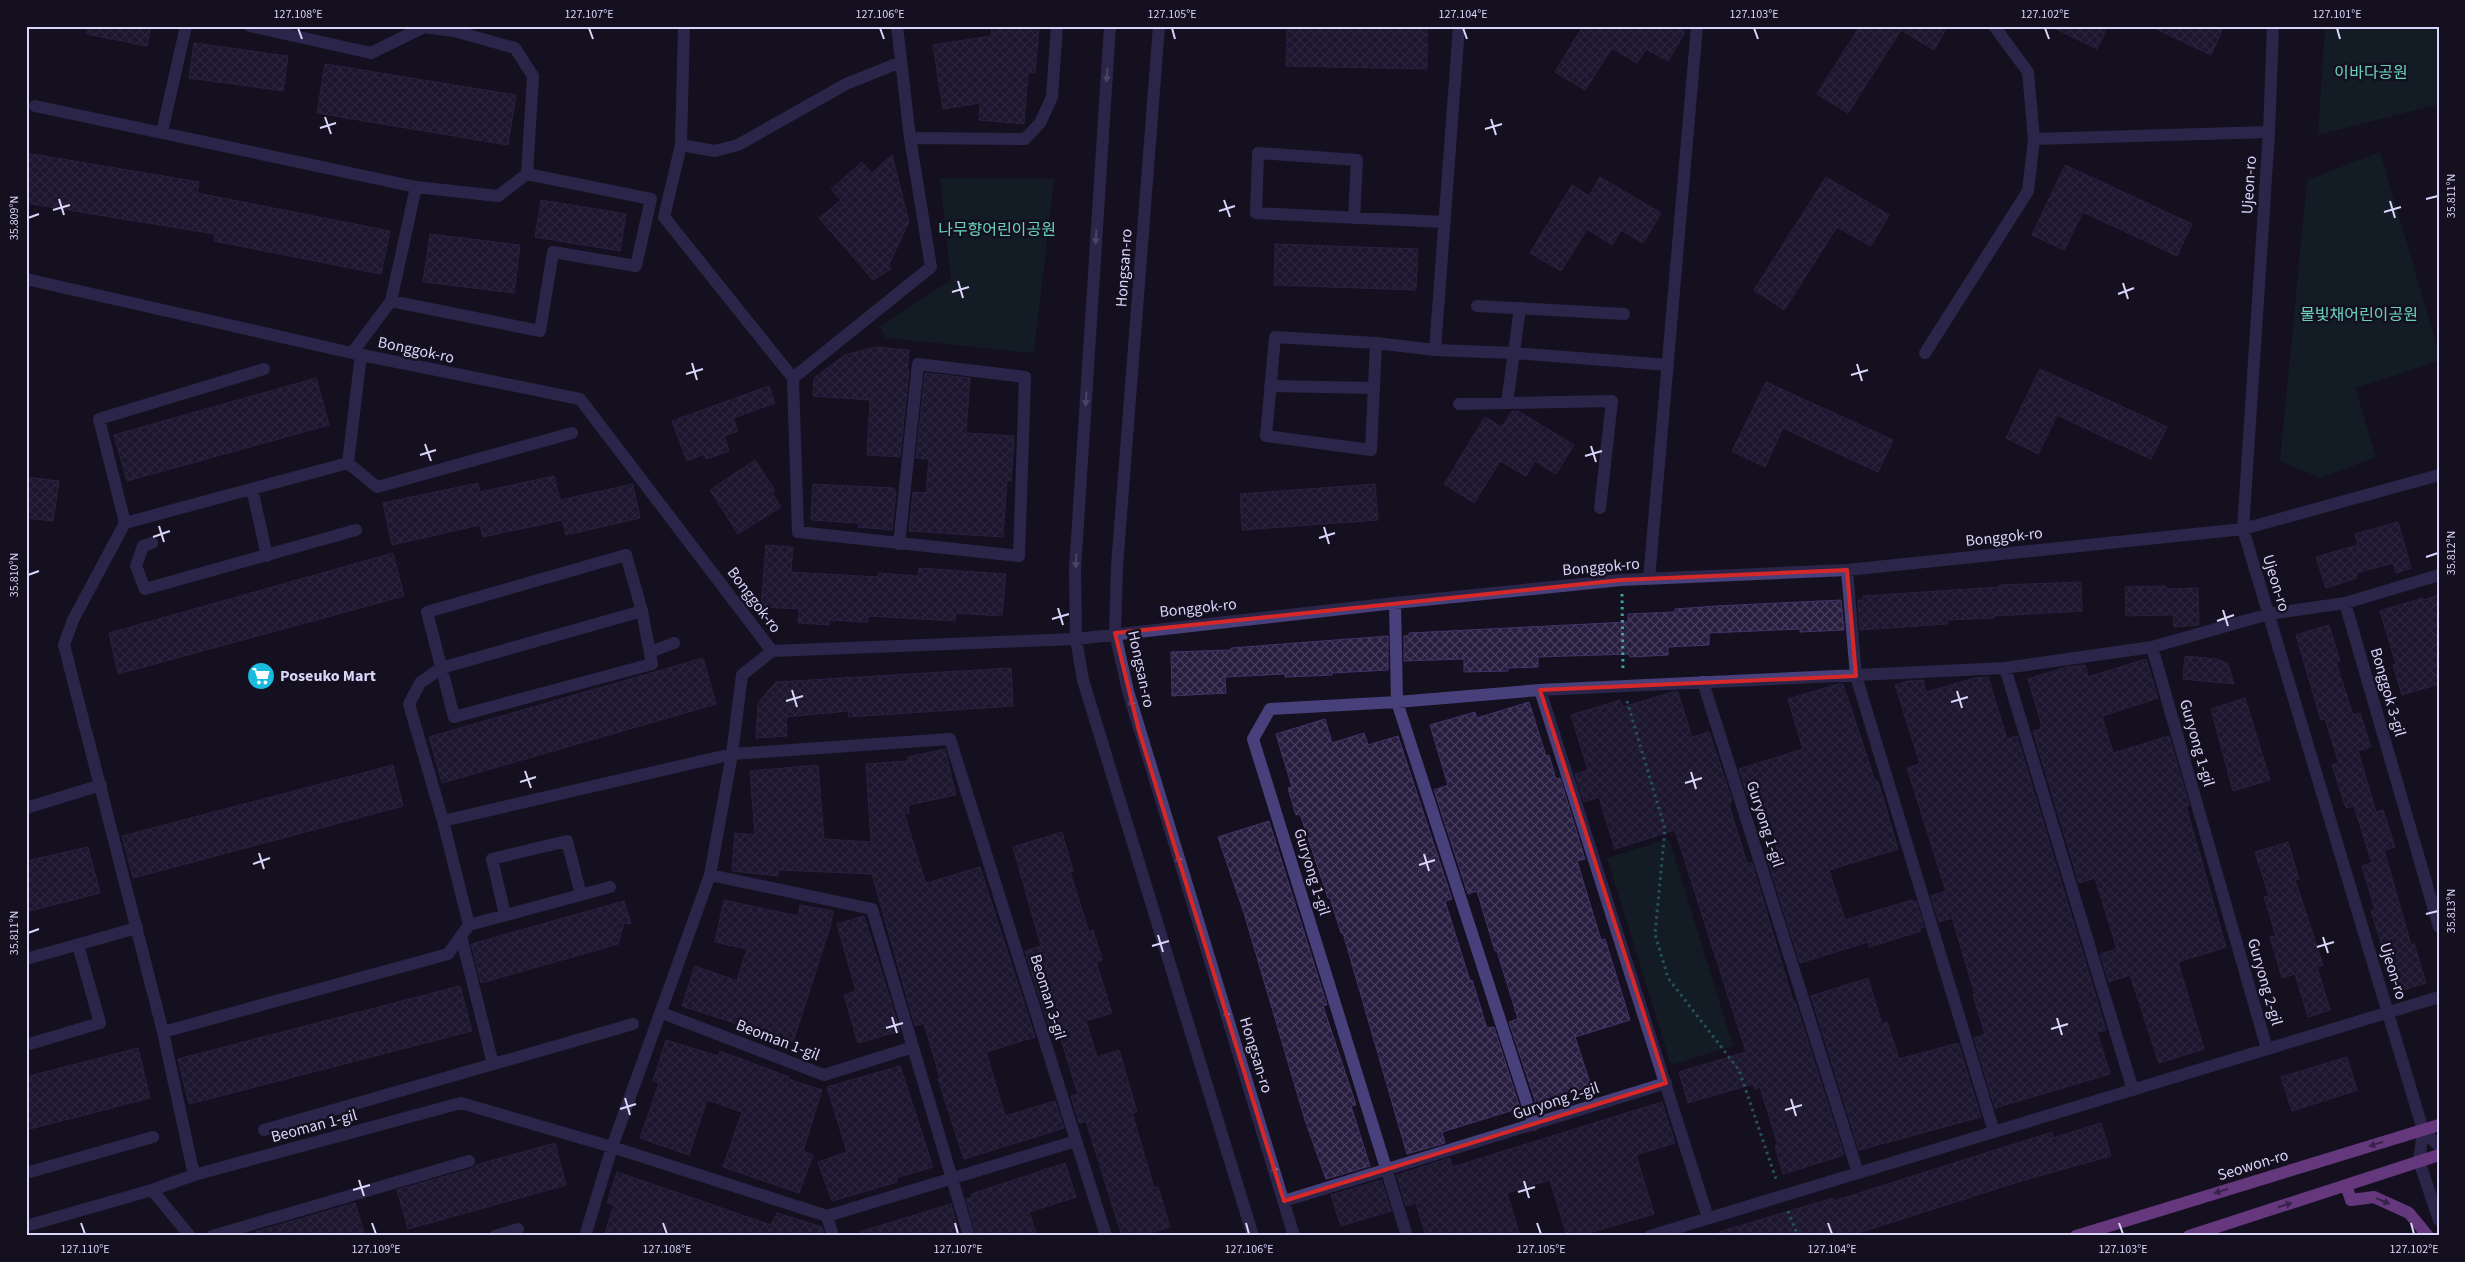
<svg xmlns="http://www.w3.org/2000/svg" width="2465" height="1262" font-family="'Source Sans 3','Noto Sans KR',sans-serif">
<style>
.park{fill:#132829}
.building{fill:url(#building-cross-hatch);stroke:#423368}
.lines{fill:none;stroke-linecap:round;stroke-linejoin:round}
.path{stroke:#3ca3a6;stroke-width:3;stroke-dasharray:2.5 4;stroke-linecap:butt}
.minor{stroke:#47407a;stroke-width:12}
.major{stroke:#c768ed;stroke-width:12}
.oneway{fill:#8a83b4}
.oneway2{fill:#65387c}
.marked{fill:none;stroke:#d62828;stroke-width:4;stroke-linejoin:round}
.ticks{fill:none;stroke:#dbd4fa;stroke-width:2}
.labels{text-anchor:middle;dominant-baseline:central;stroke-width:5;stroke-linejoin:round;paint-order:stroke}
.park-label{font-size:16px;fill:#69d1c0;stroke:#141020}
.street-label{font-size:16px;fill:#dbd4fa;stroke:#141020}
.poi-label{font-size:16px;font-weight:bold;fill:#dbd4fa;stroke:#141020;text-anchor:start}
.neatline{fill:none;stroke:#dbd4fa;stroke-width:2}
.ticks-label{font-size:12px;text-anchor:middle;fill:#dbd4fa}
</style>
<defs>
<pattern id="building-cross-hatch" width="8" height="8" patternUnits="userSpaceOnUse" patternTransform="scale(1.25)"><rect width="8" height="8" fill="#271e3f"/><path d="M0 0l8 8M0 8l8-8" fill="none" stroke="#463e5c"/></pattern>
</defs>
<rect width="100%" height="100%" fill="#141020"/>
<path class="park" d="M2325,26H2439V104L2318,135Z
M2380,152L2439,353V361L2355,388L2376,457L2321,478L2280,461L2307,180Z
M940,178L1054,179L1034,353L886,338L880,326L951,280Z
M1669,839L1733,1046L1671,1065L1607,858Z"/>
<path class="building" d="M87,26H151L147,46L87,34Z
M992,26L1039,28L1035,73L1028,72L1024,124L979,120L980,103L943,109L933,45L991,36Z
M1287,26L1427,28V69L1286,66Z
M1583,26H1676L1685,32L1668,61L1646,49L1637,63L1612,48L1585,90L1555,72Z
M1860,26H1948L1934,50L1901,30L1848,113L1817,94Z
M2050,26H2108L2097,49Z
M2150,26H2224L2211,55Z
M194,43L288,56L283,91L189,78Z
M325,64L516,95L508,145L317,113Z
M26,153L199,182L197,193L390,231L381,274L214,241L215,234L26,203Z
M892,155L909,222L889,264L891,269L873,280L819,218L841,200L831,189L862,162L872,173Z
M2065,165L2192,224L2177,256L2083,212L2064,250L2032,235Z
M1600,177L1661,213L1643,243L1621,230L1612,245L1587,229L1561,271L1530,253L1572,185L1589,196Z
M1826,177L1889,215L1871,246L1837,227L1784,310L1754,290Z
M541,200L626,214L620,251L535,237Z
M430,234L520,245L514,293L423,282Z
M1275,244L1418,249L1416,290L1274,285Z
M876,347L909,350L907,370H909L900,457L867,455L870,400L813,396L814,378L845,355Z
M2040,369L2167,427L2151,459L2057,415L2038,454L2006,438Z
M925,373L970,378L966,433L1014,436L1011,481L1007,480L1003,537L909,531L913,492L926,493L929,459L916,458Z
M316,378L329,425L127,481L114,435Z
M1766,382L1893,440L1878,472L1783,428L1765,467L1732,451Z
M769,386L775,403L733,418L738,431L724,436L729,451L706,459L704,454L687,461L672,421Z
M1512,411H1518L1574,445L1556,474L1535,461L1526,476L1500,461L1474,503L1444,484L1485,417L1502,427Z
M755,460L775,491L772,493L781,507L738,534L710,490Z
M554,476L560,500L633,484L640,518L566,535L562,520L483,537L480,525L392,545L383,503L478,483L480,492Z
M26,477L59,481L53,521L26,518Z
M813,484L894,488V491H896L892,530L858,527L859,523L811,520Z
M1375,484L1378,520L1242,530L1240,494Z
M2398,522L2411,568L2396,573L2393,563L2356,573L2357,578L2326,588L2316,557L2358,545L2355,534Z
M766,545L793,547L791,572L878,577V573L918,576L919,568L1006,574L1002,616L956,613L955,621L868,616V622L829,620V625L798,623L799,609L761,607Z
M393,553L404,596L118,674L109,633Z
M2081,582L2082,611L1994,616V618L1947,620V624L1860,630L1858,600H1863V596L1999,587V585Z
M2166,586V589L2198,588L2199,625L2174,627L2173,615L2126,616L2125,587Z
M2439,595V684L2402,695L2393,665L2396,664L2380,611L2423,598L2424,600Z
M1841,600L1844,630L1800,632V629L1709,633V645L1668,647V655L1630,657L1629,654L1538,657V667L1508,668V671L1464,672V659L1404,661V636H1409V633L1628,622V614L1675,612V609L1716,606Z
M2329,625L2340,661L2336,662L2353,715L2360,713L2371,747L2358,751L2376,812L2383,810L2395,847L2384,850L2411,945L2414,944L2426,983L2399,991L2385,944L2382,945L2371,911L2375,910L2362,866L2372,863L2354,806L2346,808L2332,765L2339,763L2325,719L2321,720L2296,635Z
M1388,636V670L1332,673V675L1285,677V674L1225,677L1226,693L1172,696L1171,652L1231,650V648Z
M2185,656L2217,659L2228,664L2234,684L2183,679Z
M703,658L716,704L442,783L429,737Z
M2146,659L2158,698L2102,716L2113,753L2169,736L2189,805L2186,806L2226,947L2178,962L2204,1049L2159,1063L2130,975L2109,982L2100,954L2117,949L2095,878L2079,883L2033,731L2041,729L2040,726H2042L2028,679L2066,667L2085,665L2088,677Z
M1011,668L1013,706L849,717L848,711L786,717L787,736L756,738L758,703L776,682Z
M1988,677L2007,739L2017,736L2106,1030L2097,1032L2110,1074L1995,1108L1974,1038L1985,1034L1973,995L1975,994L1952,918L1939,922L1931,896L1946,891L1907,768L1920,764L1895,685L1908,681L1923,680L1926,692L1975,678Z
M1838,684H1843L1875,781H1878L1898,849L1829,870L1845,920L1912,900V902L1916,901L1924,927L1920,928L1921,931L1869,947L1868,942L1800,963L1767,858L1779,855L1759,791L1747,795L1739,769L1803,749L1788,699Z
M1673,692H1678L1692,737L1709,732L1732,800L1729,805L1747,863H1752L1793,1001H1795L1844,1155L1783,1174L1775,1146L1778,1145L1760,1087L1755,1089L1753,1084L1688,1103L1679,1072L1746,1052L1675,830L1615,849L1599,797L1584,802L1575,774L1588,770L1571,715L1620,700L1623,707Z
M2245,698L2270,780L2233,791L2211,709Z
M1529,702L1546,756L1549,755L1556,779L1560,778L1585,859L1577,861L1601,940L1605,939L1630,1020L1575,1037L1591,1086L1536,1103L1509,1022L1518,1019L1497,951H1495L1477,891L1468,894L1434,790L1448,785L1430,725L1475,712L1477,718Z
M1325,719L1332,743L1364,733L1368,745L1398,736L1452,899L1445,901L1470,981L1472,980L1487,1028L1494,1027L1520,1108L1442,1132L1445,1143L1407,1154L1343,933H1341L1330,898H1328L1300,814L1296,815L1288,788L1292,787L1276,734Z
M945,749L956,795L908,805L909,813H904L925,881L927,883L980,867L1035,1037L986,1052L1005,1116L1055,1101L1064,1128L964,1159L938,1079L940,1078L924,1023L915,1026L872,874L779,870L778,876L732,871L735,833L755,835L750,771L818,765L824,839L871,842L866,764L908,761V757Z
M393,765L403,806L133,878L122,836Z
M1269,821L1327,1005L1323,1006L1356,1105L1351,1106L1370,1166L1326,1179L1305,1120L1244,913L1218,837Z
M1062,832L1073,871L1070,872L1089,932L1093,930L1102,960L1096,962L1112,1013L1086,1021L1097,1057L1119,1050L1137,1112L1132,1113L1154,1188L1158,1187L1170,1227L1140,1236H1122L1086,1121L1079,1123L1071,1096L1078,1094L1058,1030L1051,1033L1025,951L1041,946L1013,847Z
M2288,842L2299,879L2295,880L2323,965L2317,967L2330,1010L2308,1017L2295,974L2282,978L2270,937L2276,936L2264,897L2269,896L2255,852Z
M88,847L100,893L26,912V861Z
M724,900L798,916L800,905L833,911L830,927L793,1042L682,1006L695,966L737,981L747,949L715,942Z
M624,901L631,924L624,923L618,944L481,983L471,944Z
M864,916L900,1031L858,1043L844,995L856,991L837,924Z
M1868,978L1882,1024L1887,1022L1899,1059L1958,1043L1981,1117L1859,1150L1811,996Z
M460,986L472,1031L189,1104L178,1059Z
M666,1040L718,1056L720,1051L789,1077L788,1079L822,1090L803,1151L813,1155L799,1193L723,1167L742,1112L707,1100L689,1155L640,1138L659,1083L653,1081Z
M138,1048L150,1098L26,1130V1077Z
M2347,1057L2357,1090L2292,1111L2281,1077Z
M900,1066L933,1167L896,1178L897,1182L832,1201L818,1162L847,1152L827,1087Z
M1662,1102L1675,1143L1636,1155L1654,1214L1578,1236H1567L1550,1180L1507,1193L1520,1236H1426L1416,1203L1406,1206L1397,1175L1450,1158L1452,1167Z
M2101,1123L2111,1156L2021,1181L1849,1236H1719V1232L1833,1198L1834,1201L2052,1132L2053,1138Z
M555,1143L566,1185L408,1229L397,1190L471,1169L476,1165Z
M1065,1163L1076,1197L1029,1212L1037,1236H977L966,1199L972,1197L971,1194Z
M617,1172L771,1225L777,1213L822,1227L824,1236H604L614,1205L607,1203Z
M1381,1180L1391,1211L1341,1226L1331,1195Z
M355,1203L365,1236H255V1232Z
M951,1204L960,1236H860L859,1232Z"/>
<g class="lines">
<path class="path" d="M1622,594L1623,671
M1627,701L1665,829L1655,934L1668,978L1739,1070L1777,1182
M1788,1211L1798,1236"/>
<path class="minor" d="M250,26L371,53L424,27L454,31L515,48L533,76L527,174
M684,26L681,145L664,217L793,378L798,532L1019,556L1025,377L918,364L899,544
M1110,26L1075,569L1076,639L1083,680L1253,1236
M1159,26L1117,566L1115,633L1128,691L1294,1236
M1459,26L1435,350L1514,353L1668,365
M1994,26L2028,72L2034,139L2269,132
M2273,26L2269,132L2243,529L2423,1130L2419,1161L2439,1220
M35,106L416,187
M162,132L186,26
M910,138L1025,139L1040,123L1052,97L1057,26
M681,145L715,151L738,145L846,84L901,62
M1354,218L1357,160L1258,153L1256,213L1445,222
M26,279L352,353L580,399L772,651L1076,639L1395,603L1621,580L1847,570L2243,529L2439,475
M1477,306L1624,314
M1376,343L1371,450L1266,436L1275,337L1376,343L1435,350
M352,353L391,301L416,187L498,196L527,174L651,199L636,266L553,252L540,331L391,301
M1925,353L2028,191L2034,139
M793,378L931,267L910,138L897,26
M1270,386L1374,388
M1507,403L1520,308
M1459,404L1612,401L1600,508
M348,463L377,487L572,433
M252,489L267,556
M125,523L99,419L264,369
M152,543L143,546L136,566L145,589L356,530
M626,555L642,611L652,664L454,717L427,612Z
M1847,570L1856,676L1994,1132
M1649,579L1697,26
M1395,603L1397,702L1534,1125
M2345,603L2439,927
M2152,647L2267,1049
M650,652L674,643
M2005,668L2133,1090
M1703,682L1858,1173
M1540,690L1708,1218
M26,808L101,785
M443,821L409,704L420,683L441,668L642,611
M710,875L872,909L969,1236
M505,915L492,859L567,841L581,895
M469,925L610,887
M461,936L493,1064
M26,959L137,928
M662,1013L824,1075L913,1047
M163,1032L448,954L469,925L443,821L732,754L950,739L1106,1236
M26,1045L100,1023L78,945
M264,1130L633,1024
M2423,1130L2439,1146
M26,1173L153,1137
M194,1175L163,1032L64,645L73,620L125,523L348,463L361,355
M152,1190L190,1236
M1284,1201L1666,1083
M827,1216L833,1236
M26,1226L152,1190L194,1175L461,1103L612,1147L827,1216L1076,1141
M212,1236L469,1161
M495,1236L518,1229
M585,1236L612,1147L710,875L732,754L742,675L772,651
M1407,1236L1253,739L1270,709L1397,702L1540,690L2005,668L2152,647L2269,614L2345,603L2439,575
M1650,1236L2439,997"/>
<path class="major" d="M2346,1185L2351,1200L2374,1197L2409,1213L2428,1236
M2076,1236L2439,1125
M2189,1236L2439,1155"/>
</g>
<defs><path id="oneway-solid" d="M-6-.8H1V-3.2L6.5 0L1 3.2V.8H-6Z" transform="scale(1.25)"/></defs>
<g class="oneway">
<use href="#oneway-solid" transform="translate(1107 75) rotate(94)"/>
<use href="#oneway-solid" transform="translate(1096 237) rotate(94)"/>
<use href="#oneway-solid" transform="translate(1086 399) rotate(94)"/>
<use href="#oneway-solid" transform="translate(1076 561) rotate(93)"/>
<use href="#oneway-solid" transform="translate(1132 706) rotate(-105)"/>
<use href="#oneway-solid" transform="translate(1179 862) rotate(-107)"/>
<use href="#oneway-solid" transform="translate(1227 1017) rotate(-107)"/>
<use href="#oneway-solid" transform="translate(1275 1172) rotate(-107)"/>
</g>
<g class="oneway2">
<use href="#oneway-solid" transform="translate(2376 1144) rotate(163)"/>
<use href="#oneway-solid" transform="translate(2221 1191) rotate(163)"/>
<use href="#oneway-solid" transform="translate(2383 1201) rotate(23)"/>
<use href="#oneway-solid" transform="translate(2285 1205) rotate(-18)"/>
</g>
<path d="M0 0H2465V1262H0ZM1847,570L1856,676L1540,690L1666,1083L1284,1201L1139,731L1115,633L1621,580Z" fill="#141020" fill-opacity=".55" fill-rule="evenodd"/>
<path class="marked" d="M1847,570L1856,676L1540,690L1666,1083L1284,1201L1139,731L1115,633L1621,580Z"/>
<path class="ticks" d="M298,28L302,39M589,28L593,39M880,28L884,39M1172,28L1175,39M1463,28L1467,39M1754,28L1758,39M2045,28L2049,39M2337,28L2340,39M325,117L331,134M1491,119L1496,135M320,128L336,123M1485,129L1502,124M59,199L64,215M2426,199L2438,196M1224,200L1230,217M2390,201L2395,218M53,210L70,205M1219,211L1235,206M2384,212L2401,207M28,218L39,214M958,281L963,298M2123,283L2128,299M952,292L969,287M2118,294L2134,288M692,363L697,380M1857,364L1862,381M686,374L703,369M1851,375L1868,370M425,444L431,461M1591,446L1596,462M420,455L436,450M1585,456L1602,451M159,526L164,542M1324,527L1329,544M153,537L170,531M1319,538L1335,533M2426,557L2438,553M28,575L39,571M1058,608L1063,625M2223,610L2228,626M1052,619L1069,614M2217,621L2234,615M792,690L797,707M1957,691L1962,708M786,701L803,696M1951,702L1968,697M525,771L531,788M1691,772L1696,789M520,782L536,777M1685,783L1702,778M259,853L264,869M1424,854L1429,871M253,864L270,858M1419,865L1435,860M2426,914L2438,911M28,933L39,929M1158,935L1163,952M2323,937L2328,953M1152,946L1169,941M2317,947L2334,942M892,1017L897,1033M2057,1018L2062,1035M886,1028L903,1023M2051,1029L2068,1024M625,1098L630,1115M1791,1099L1796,1116M620,1109L636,1104M1785,1110L1802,1105M359,1180L364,1196M1524,1181L1529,1198M353,1190L370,1185M1518,1192L1535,1187M81,1223L85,1234M372,1223L376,1234M663,1223L667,1234M955,1223L958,1234M1246,1223L1249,1234M1537,1223L1541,1234M1828,1223L1832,1234M2119,1223L2123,1234M2411,1223L2414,1234"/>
<defs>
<g id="supermarket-disc" transform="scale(1.4375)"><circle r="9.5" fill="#1abbdf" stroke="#141020"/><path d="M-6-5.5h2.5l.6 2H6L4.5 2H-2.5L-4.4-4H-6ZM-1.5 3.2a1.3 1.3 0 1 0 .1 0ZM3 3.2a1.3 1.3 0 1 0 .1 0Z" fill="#fff"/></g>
</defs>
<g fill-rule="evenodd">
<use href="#supermarket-disc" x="261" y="676"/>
</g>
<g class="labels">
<g class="park-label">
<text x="2371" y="73">이바다공원</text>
<text x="997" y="230">나무향어린이공원</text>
<text x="2359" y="315">물빛채어린이공원</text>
</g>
<g class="street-label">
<text transform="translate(2249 185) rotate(-86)">Ujeon-ro</text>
<text transform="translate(1124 268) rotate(-86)">Hongsan-ro</text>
<text transform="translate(416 350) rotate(12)">Bonggok-ro</text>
<text transform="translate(2004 537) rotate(-6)">Bonggok-ro</text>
<text transform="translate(1601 567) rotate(-5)">Bonggok-ro</text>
<text transform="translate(2276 583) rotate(73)">Ujeon-ro</text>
<text transform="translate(754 600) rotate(53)">Bonggok-ro</text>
<text transform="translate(1198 608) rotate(-6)">Bonggok-ro</text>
<text transform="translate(1141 669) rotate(78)">Hongsan-ro</text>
<text transform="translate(2388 692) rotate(74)">Bonggok 3-gil</text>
<text transform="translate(2197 743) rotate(74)">Guryong 1-gil</text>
<text transform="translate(1765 824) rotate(72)">Guryong 1-gil</text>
<text transform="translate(1312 872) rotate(73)">Guryong 1-gil</text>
<text transform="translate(2393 971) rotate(73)">Ujeon-ro</text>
<text transform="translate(2265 982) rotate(74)">Guryong 2-gil</text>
<text transform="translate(1048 997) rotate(73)">Beoman 3-gil</text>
<text transform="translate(778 1040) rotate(21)">Beoman 1-gil</text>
<text transform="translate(1256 1055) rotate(73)">Hongsan-ro</text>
<text transform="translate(1556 1101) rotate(-18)">Guryong 2-gil</text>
<text transform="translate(314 1126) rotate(-15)">Beoman 1-gil</text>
<text transform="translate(2253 1165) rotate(-17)">Seowon-ro</text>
</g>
<g class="poi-label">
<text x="280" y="676">Poseuko Mart</text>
</g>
</g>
<rect width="2465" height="1262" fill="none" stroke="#141020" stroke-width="55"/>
<rect x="28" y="28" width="2410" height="1206" class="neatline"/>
<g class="ticks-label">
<text x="298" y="18">127.108°E</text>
<text x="589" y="18">127.107°E</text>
<text x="880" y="18">127.106°E</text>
<text x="1172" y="18">127.105°E</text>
<text x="1463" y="18">127.104°E</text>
<text x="1754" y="18">127.103°E</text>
<text x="2045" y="18">127.102°E</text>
<text x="2337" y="18">127.101°E</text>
<text transform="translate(2451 196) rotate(-90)" y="4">35.811°N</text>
<text transform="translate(14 218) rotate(-90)" y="4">35.809°N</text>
<text transform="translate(2451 553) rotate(-90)" y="4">35.812°N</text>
<text transform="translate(14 575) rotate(-90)" y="4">35.810°N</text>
<text transform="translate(2451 911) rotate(-90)" y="4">35.813°N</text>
<text transform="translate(14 933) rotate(-90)" y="4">35.811°N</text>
<text x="85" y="1253">127.110°E</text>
<text x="376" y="1253">127.109°E</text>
<text x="667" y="1253">127.108°E</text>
<text x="958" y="1253">127.107°E</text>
<text x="1249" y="1253">127.106°E</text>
<text x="1541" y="1253">127.105°E</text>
<text x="1832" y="1253">127.104°E</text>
<text x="2123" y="1253">127.103°E</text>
<text x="2414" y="1253">127.102°E</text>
</g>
</svg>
